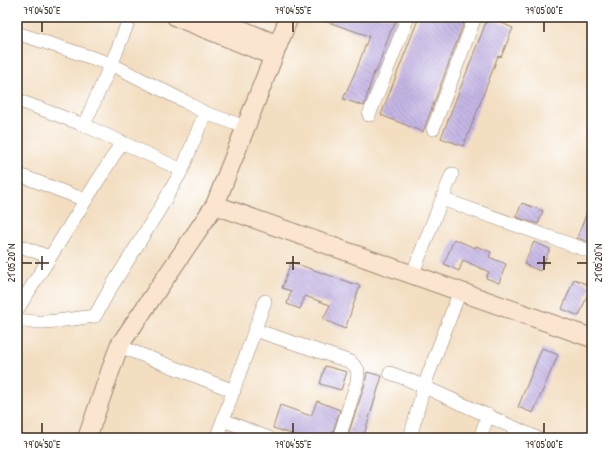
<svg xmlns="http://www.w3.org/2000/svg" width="609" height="455" font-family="'Patrick Hand',sans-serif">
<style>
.building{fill:url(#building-back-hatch)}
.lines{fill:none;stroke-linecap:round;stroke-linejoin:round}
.street-casing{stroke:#978470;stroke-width:14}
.secondary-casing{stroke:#978470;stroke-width:20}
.street{stroke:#fff;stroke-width:13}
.secondary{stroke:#fce5d0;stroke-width:18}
.ticks{fill:none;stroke:#3b2a1e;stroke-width:1.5}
.neatline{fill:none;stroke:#3b2a1e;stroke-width:1.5}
.ticks-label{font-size:10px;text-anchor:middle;fill:#3b2a1e}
</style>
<defs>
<pattern id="building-back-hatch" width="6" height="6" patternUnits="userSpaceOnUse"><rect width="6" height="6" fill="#c5b6e5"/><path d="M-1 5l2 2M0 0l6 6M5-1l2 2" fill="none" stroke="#a194b9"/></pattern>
</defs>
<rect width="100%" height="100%" fill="#fff"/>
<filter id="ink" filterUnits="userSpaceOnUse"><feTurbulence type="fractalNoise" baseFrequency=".025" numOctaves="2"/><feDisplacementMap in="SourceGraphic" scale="8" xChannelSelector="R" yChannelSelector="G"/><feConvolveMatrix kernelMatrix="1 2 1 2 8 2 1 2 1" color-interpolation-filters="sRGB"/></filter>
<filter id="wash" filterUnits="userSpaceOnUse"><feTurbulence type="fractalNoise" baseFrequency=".012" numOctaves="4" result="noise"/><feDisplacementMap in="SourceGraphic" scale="16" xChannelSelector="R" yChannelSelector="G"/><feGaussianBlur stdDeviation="0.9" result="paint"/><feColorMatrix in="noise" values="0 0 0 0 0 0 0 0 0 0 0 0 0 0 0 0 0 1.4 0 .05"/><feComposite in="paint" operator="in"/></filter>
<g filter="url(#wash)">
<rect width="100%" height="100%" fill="#f3dec1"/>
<g id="blocks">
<path class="building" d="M319,17H398L392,30H391L376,72H374L364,106L343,99L357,68L369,36L319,19Z
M419,17H466L423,132L381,115Z
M488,17L513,28L501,57L498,56L468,135L463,146L441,138Z
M591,202L592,235L589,242L577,238Z
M522,203L543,211L538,224L516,217Z
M454,239L475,248L476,246L491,252L489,257L506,264L499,283L486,278L489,272L463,260L459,271L444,264Z
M534,242L550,249L540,271L524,264Z
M291,262L360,286L345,329L323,319L330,305L305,296L300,309L287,304L291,291L282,288Z
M574,279L591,286L579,316L562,309Z
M542,348L558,355L533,413L518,407Z
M325,366L347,372L341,390L320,384Z
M367,372L382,376L363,438H347L365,384Z
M317,401L340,410L331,438H304L273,428L280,405L311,416Z"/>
</g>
</g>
<g filter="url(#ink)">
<use href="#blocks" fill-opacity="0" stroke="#978470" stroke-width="1"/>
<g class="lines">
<g class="street-casing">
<path id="street" d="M130,17L116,53L84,125L182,170
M17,33L111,64L184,101L205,113L246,127
M17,100L84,125
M369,115L408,17
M433,129L475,17
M17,174L85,200
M442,199L592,252
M17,245L50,257
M412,275L452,174
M265,301L223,420L269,438
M17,310L122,142
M17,320C43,325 69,319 95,316L110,289L159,210L182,170L205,113
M255,330L351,362L358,370L357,382L339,438
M119,346L234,391
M390,373L409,380L537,438
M216,438L223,420
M410,438L424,386L460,291
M480,438L488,415"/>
</g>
<g class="secondary-casing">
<path id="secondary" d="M176,17L273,56
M212,17L278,45
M215,205L592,338
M87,438L119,346L215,205L289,17"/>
</g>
<use href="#street" class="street"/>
<use href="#secondary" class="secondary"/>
</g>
</g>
<path class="ticks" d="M42,22V32M293,22V32M544,22V32M42,256V270M293,256V270M544,256V270M22,263H32M35,263H49M286,263H300M537,263H551M577,263H587M42,423V433M293,423V433M544,423V433"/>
<rect width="609" height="455" fill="none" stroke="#fff" stroke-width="44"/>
<rect x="22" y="22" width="565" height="411" class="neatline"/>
<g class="ticks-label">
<text x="42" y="14">79°04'50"E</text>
<text x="293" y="14">79°04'55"E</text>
<text x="544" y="14">79°05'00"E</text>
<text transform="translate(11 263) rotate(-90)" y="4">21°05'20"N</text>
<text transform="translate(598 263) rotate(-90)" y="4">21°05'20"N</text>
<text x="42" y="448">79°04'50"E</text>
<text x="293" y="448">79°04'55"E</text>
<text x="544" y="448">79°05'00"E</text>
</g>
</svg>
